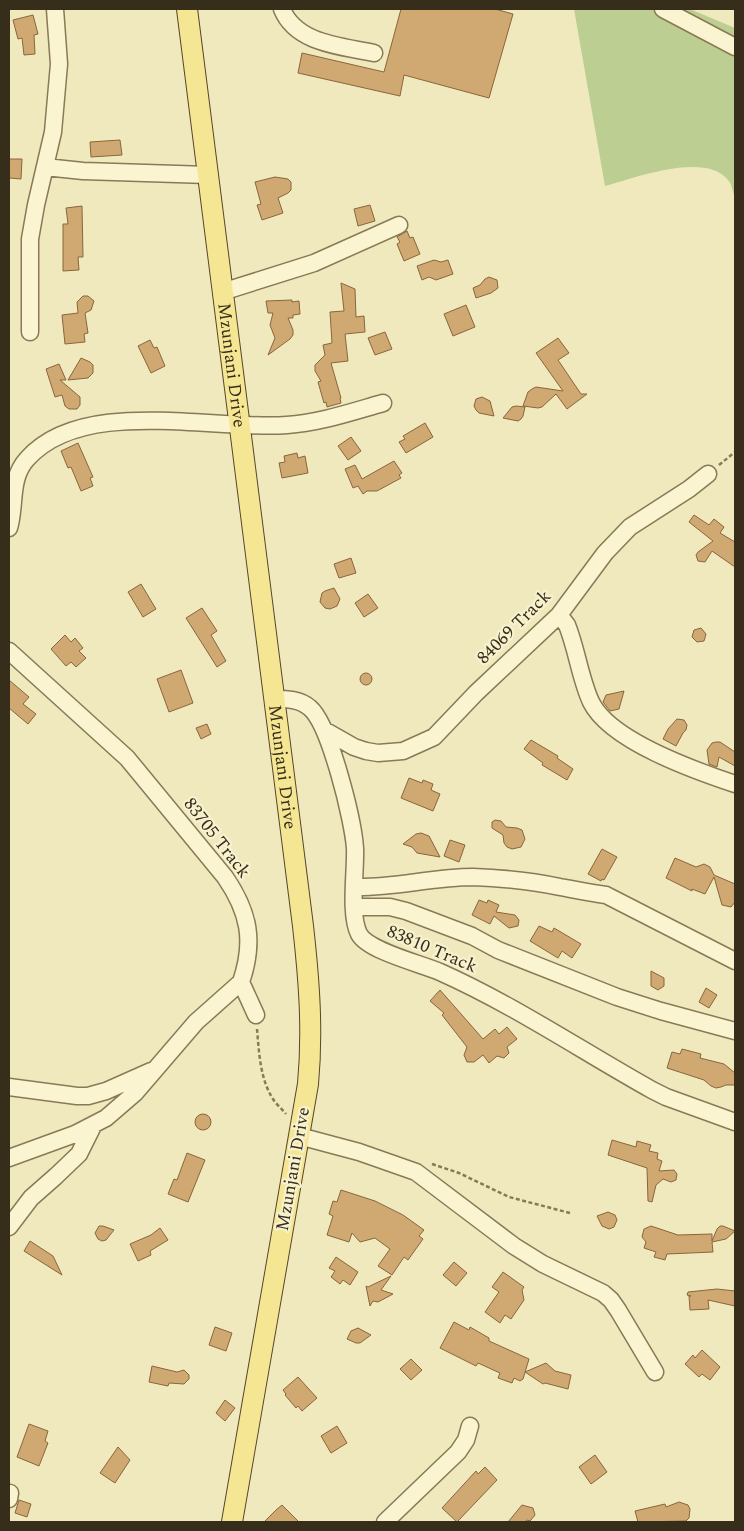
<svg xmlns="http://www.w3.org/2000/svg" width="744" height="1531" font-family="Spectral,serif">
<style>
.green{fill:#bdce92}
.building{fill:#d0a872;stroke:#89663b}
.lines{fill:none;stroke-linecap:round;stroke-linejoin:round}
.minor-casing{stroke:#897956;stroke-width:19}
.major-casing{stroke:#56462b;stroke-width:22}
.path{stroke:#897956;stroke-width:2.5;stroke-dasharray:4 2.5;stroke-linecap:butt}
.minor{stroke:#faf4d1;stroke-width:16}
.major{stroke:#f5e693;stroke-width:20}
.labels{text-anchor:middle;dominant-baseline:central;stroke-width:4.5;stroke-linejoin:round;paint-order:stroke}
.street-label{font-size:18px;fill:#372d1b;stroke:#f7f1ce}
</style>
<rect width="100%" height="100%" fill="#f0e9be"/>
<path class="green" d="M574,9H690L735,28V198C733,193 732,184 728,180C706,151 634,178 605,186Z"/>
<path class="building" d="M401,9H495L513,14L489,98L404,75L400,96L298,73L302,53L384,72Z
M33,15L38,34L34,35L35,54L24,55L22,38L18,39L13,20Z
M120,140L122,155L91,157L90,142Z
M9,159H22L21,179L9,178Z
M275,177L288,179L291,182V190L288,193L278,198L283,213L262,220L257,205L261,204L255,182Z
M370,205L375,221L358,226L354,209Z
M82,206L83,257H78L79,270L63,271V224H68L66,208Z
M407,231L410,238L413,237L420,254L404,261L397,244L400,242L397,237Z
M434,260L441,262L448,260L453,274L436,280L429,277L422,280L417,266Z
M489,277L497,280L498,288L491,293L476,298L473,288L480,285L485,279Z
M341,283L355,289L356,317L364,316L365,332L345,334L348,361L331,363L341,398H340L341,403L327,407L326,402L324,403L318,382L321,381L315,371V365L325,355L323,345L332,343L330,312L344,311Z
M83,296H88L94,301L91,310L85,313L88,333L84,334L85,342L65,344L62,315L78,313L77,302Z
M292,300V302L299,301L300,314L293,315V318H288L293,330V335L290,339L268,355L275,338L270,325L273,313H268L266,301Z
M466,305L475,327L453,336L444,314Z
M385,332L392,349L375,355L368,338Z
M558,338L569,353L558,360L581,394H587L567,409L556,394L542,407L538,408L523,406L528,392L532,389L536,387L563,391L536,353Z
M150,340L154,348L157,347L165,366L151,373L138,346Z
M81,358L90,362L93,365V373L88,378L68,380Z
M59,364L66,380H60L80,397V405L77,409H69L65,406L62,395L55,397L46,369Z
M482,397L490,401L494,416L479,413L476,410L474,406L476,399Z
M516,406L525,407L523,416L521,419L518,421L503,418L512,407Z
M425,423L433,437L406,453L399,442L405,439L403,436Z
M351,437L361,451L348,460L338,446Z
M78,443L93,477L90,478L93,486L81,491L71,467L68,468L61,451Z
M297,453L298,458L305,456L308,473L282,478L279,463L285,462L284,456Z
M394,461L402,473L399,475L401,478L377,491H367L363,494L358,486L353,488L345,469L355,465L362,479Z
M694,515L709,525L714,519L724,527L720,533L735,542V567L712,551L705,562L698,561L696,555L698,552L713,541L689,522Z
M351,558L356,573L339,578L334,564Z
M141,584L156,609L143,617L128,592Z
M334,588L340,599L337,606L330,609L325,608L320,602L322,593L325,591Z
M368,594L378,608L364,617L355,603Z
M202,608L217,631L211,635L226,661L217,667L186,618Z
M701,628L706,634L704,641L697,642L692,637L694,630Z
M65,635L71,642L75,638L83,648L79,651L86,658L76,667L71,662L66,666L51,649Z
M181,670L193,703L169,712L157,679Z
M360 679a6 6 0 1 1 12 0a6 6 0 1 1-12 0Z
M9,680L29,697L23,704L36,714L28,724L9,708Z
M624,691L619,709L610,711L603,702L606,695Z
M677,719L684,720L687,725L686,730L683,733L676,746L663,739L668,729Z
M207,724L211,734L201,739L196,728Z
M531,740L558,756L557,758L573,769L567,780L542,765L543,763L524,749Z
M716,742H720L735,752V766L719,757L717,767L709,764L707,750L712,743Z
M409,778L422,783L423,780L433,784L431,790L440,794L433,811L401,798Z
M495,820L501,821L506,827L517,828L522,830L525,839L521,847L512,849L507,847L504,843L503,835L492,828V822Z
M421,833L429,836L440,857L417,853L412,847L403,844L416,834Z
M450,840L465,845L459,862L444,856Z
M602,849L617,857L604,880L602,879L601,881L588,874Z
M675,858L696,867L704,864L710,867L714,875L735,884V902L731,907L722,905L714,877L705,894L692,889V891L666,878Z
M479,900L487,903L488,900L499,905L496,912L515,915L519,920L518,926L509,928L494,916L490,924L472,915Z
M539,926L552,932L554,928L581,944L572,958L562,951L558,958L530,941Z
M651,971L664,978V986L658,990L651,986Z
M706,988L717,995L709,1008L699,1002Z
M440,990L483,1039L495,1029L499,1034L507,1027L517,1039L507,1047L509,1053L504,1058L497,1056L489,1063L483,1055L474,1062H467L464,1055L467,1047L442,1015L444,1013L430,1001Z
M682,1049L701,1054L700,1058L724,1064L735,1073V1085H726L721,1087L716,1088L711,1086L704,1080L667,1068L672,1052L680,1054Z
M195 1122a8 8 0 1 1 16 0a8 8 0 1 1-16 0Z
M612,1140L636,1147L637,1141L651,1145L649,1151L658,1153L657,1159L662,1161L659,1171L674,1170L677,1174L676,1180L671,1182L663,1179L656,1185L652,1202L648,1201L647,1168L608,1155Z
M187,1153L205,1160L188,1202L168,1194L174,1179L177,1180Z
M341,1190L375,1201L403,1215L424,1230L419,1236L423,1239L408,1260L404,1257L392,1275L378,1266L390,1249L375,1238L360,1242L352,1233L349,1242L327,1235L333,1216L329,1214L333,1201L337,1202Z
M608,1212L615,1215L617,1220L614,1227L609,1229L602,1226L597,1216Z
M99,1226H103L114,1230L106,1240L102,1241L98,1239L95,1233Z
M651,1226L678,1235L712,1234V1241L717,1229L720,1226H723L735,1231L726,1239L712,1242L713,1252L667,1254L665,1260L654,1257L656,1252L644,1248L646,1242L642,1237L644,1229Z
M160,1228L168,1240L150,1251L151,1255L138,1261L130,1244L151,1235Z
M30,1241L53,1256L62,1275L24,1251Z
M336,1257L358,1272L350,1285L343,1280L340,1284L331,1277L335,1271L329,1268Z
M454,1262L467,1273L456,1286L443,1275Z
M503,1272L524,1287L522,1290L524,1300L511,1319L505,1315L500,1323L485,1312L499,1292L492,1287Z
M391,1276L381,1290L393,1294L378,1302L373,1301L370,1306L366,1286L368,1287Z
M717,1289L735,1291V1306L708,1300L709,1309L690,1310L689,1296H691L687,1295L688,1292Z
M454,1322L469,1330L470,1327L489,1338V1341L529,1359L523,1379L520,1381L514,1378L512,1383L498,1378L500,1373L478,1363L476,1366L440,1348Z
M215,1327L232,1333L226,1351L209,1345Z
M358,1328L371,1335L360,1343H356L347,1339L351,1331Z
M702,1350L720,1367L710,1380L702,1374L699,1377L685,1364L693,1355L695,1358Z
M411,1359L422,1370L411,1380L400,1369Z
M546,1363L555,1371L571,1375L568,1389L545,1383L543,1384L525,1372Z
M152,1366L177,1372L184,1370L189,1375V1379L184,1384L169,1383L168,1386L149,1382Z
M298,1377L317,1398L302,1411L298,1406L296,1408L285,1395L286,1394L283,1390Z
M225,1400L235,1408L225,1421L216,1413Z
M29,1424L48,1431L45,1441L48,1443L39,1466L17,1457Z
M337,1426L347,1443L331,1453L321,1436Z
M118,1447L130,1460L115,1483L100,1473Z
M595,1455L607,1472L591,1484L579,1467Z
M485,1467L497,1480L457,1522L442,1508L476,1471L478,1474Z
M19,1500L31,1504L27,1517L15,1513Z
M679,1502L688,1505L690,1509L689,1518L686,1521L638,1522L635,1511L665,1504L666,1507Z
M282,1505L299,1522H264L276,1510Z
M522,1505L533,1508L535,1515L530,1521L527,1520L525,1522H508Z"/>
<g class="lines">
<g class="minor-casing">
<path id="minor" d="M282,9C296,44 342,46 374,53
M663,9L735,47
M45,167L83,171L208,175
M222,292L314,263L399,225
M30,332V239L36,205L53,132L59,64L55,9
M9,528C16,505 9,479 27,459C83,396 212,431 287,425C319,423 351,412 383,403
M559,615L567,625C577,650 580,678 591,702C610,741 696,771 735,784
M9,651L127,758L225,877C249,912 255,941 241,982L256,1015
M274,699C287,699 300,699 310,708C330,725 353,820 355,848C356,871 349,914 359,934C368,951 422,964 440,972C514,1005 582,1051 652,1090L666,1097L735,1122
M324,730L354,747L366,751L378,753L403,751L434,737L476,693L559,615L605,553L630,527L689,489L708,474
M355,887C394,888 433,877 473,877C501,878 532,881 560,887C576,890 590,893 606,895L735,961
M354,907H390L406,911L472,936L498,950L617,997L661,1011L735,1031
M9,1087L77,1096H88L106,1091L151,1071
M299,1136L359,1152L416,1172L514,1246L543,1264L603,1293L611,1300L618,1310L655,1372
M9,1158L75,1134L106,1118L135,1093L196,1022L241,982
M9,1227L31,1198L56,1176L79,1154L93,1126
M9,1499L10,1493
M385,1522L458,1452L466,1440L470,1426"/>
</g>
<g class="major-casing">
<g id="major">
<path id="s1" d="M187,9L303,926C309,979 313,1030 308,1084L232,1522"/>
</g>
</g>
<path class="path" d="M719,465L735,452
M257,1029C259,1052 260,1079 273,1099C276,1104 282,1109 286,1114
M432,1164L459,1173L509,1197L570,1213"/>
<use href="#minor" class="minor"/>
<use href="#major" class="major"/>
</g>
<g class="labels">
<g class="street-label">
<text stroke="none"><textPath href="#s1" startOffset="359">Mzunjani Drive</textPath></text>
<text transform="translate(514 627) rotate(-45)">84069 Track</text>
<text stroke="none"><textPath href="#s1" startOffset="764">Mzunjani Drive</textPath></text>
<text transform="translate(217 838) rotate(52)">83705 Track</text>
<text transform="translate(432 949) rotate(23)">83810 Track</text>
<text transform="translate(293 1169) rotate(-80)">Mzunjani Drive</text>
</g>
</g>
<rect width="744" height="1531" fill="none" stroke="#372d1b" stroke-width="20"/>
</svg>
